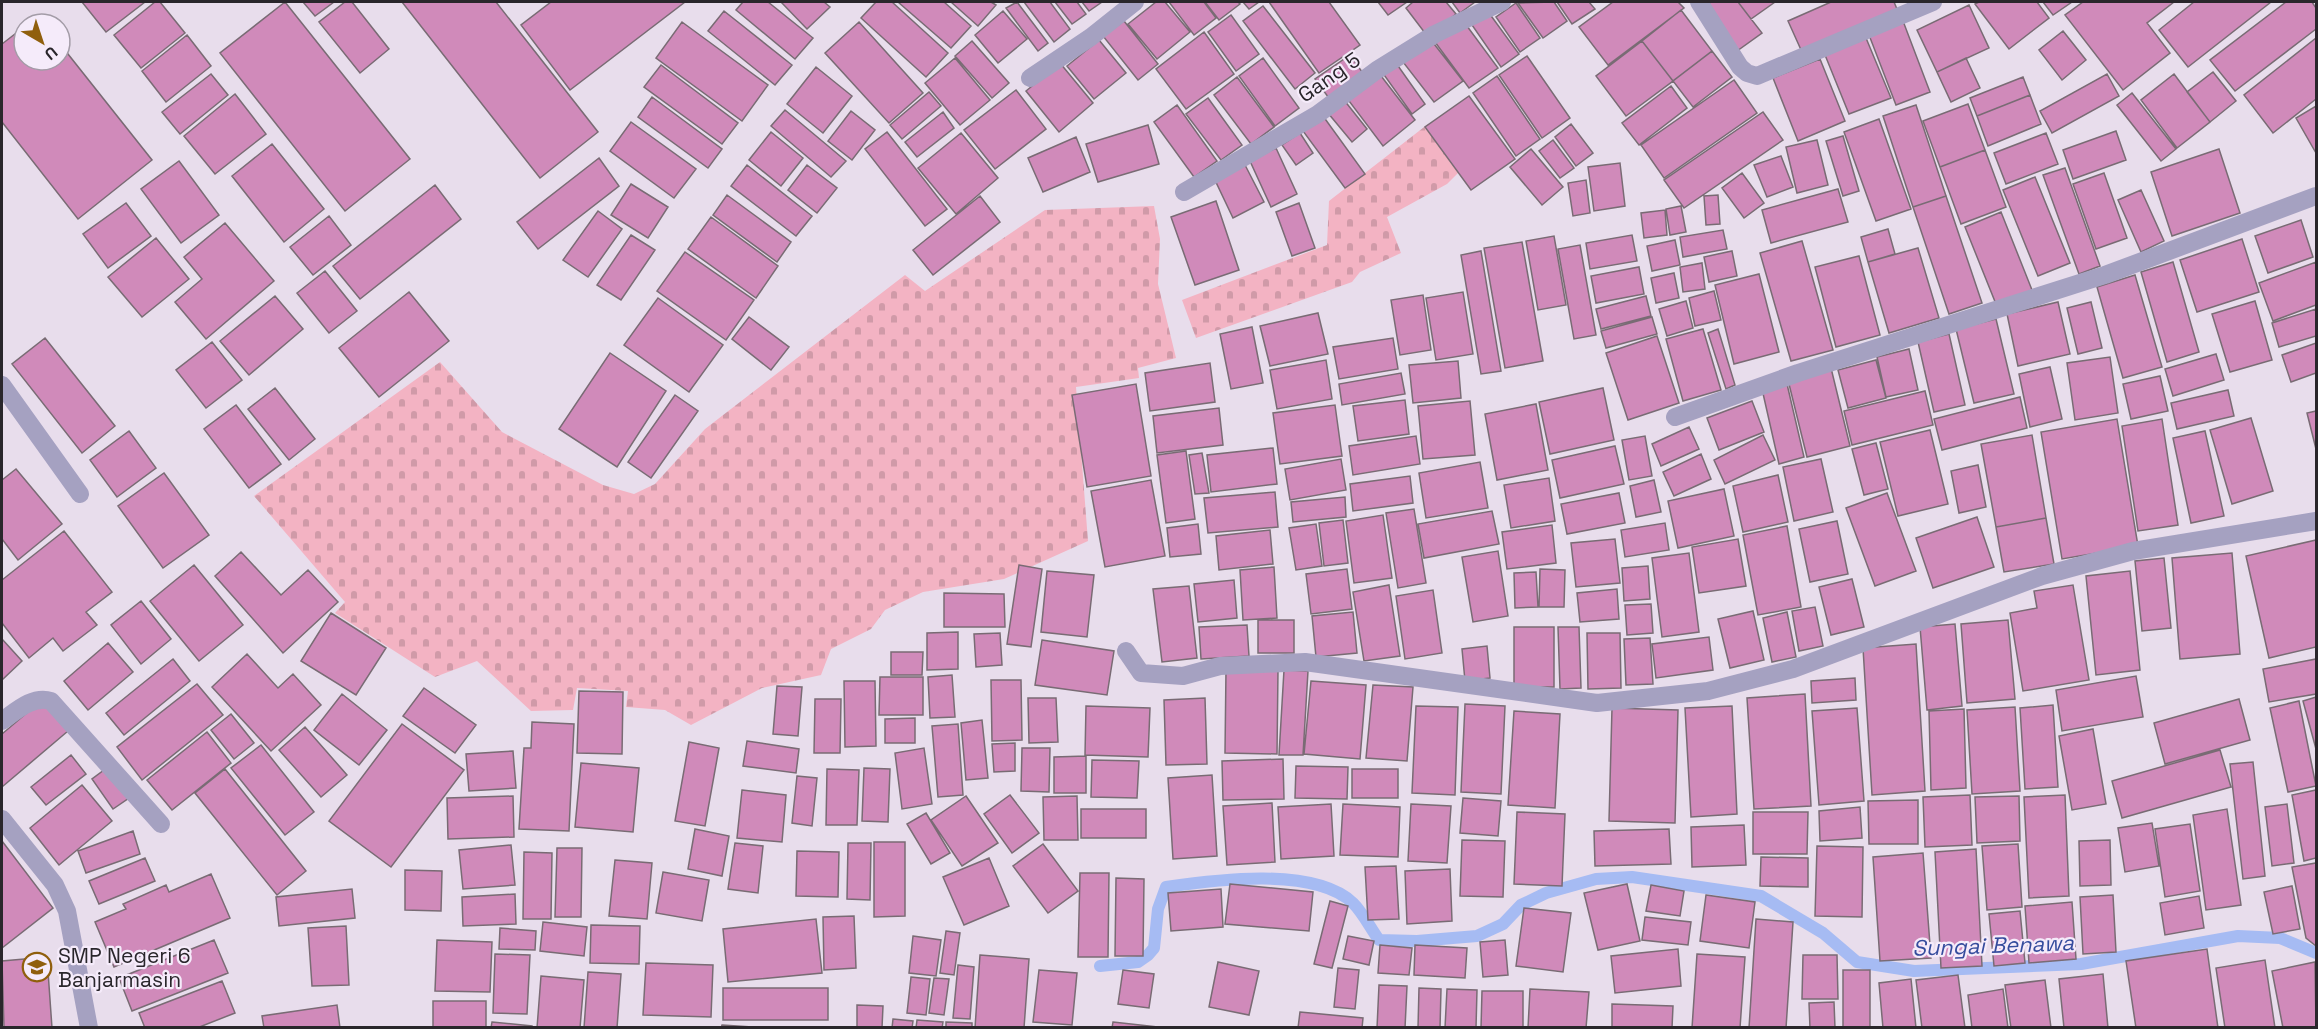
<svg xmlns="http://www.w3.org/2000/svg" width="2318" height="1029" font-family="'Space Grotesk',sans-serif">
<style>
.cemetery{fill:url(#cemetery-stones)}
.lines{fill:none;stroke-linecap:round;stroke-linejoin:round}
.stream{stroke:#a6bbf3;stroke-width:12}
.building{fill:#d08aba;stroke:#796b74;stroke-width:1.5}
.minor{stroke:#a5a1c1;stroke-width:18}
.labels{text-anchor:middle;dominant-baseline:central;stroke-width:4.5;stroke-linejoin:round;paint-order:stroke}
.street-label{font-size:21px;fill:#29262b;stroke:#f5ebfa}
.poi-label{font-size:21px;fill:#29262b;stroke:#f5ebfa;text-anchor:start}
.water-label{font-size:22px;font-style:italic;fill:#354c9d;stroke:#f5ebfa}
</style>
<defs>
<pattern id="cemetery-stones" width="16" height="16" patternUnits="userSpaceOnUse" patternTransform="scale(1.5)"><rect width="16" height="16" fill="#f3b3c3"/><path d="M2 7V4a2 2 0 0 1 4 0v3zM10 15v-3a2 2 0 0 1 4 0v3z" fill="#d09aa8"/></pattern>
</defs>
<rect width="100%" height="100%" fill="#e8ddec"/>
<path class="cemetery" d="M1428,124L1454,159L1459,172L1447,184L1387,217L1401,253L1360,272L1352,282L1196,338L1182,300L1327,245L1329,201Z
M1154,206L1160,239L1158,284L1176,358L1138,368L1139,378L1076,387L1088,541L1004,579L923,592L885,610L871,629L831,649L821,675L762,688L691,725L665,710L626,707L628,691L577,688L573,710L531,711L477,661L435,677L335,613L345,602L254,496L440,362L502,432L603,485L634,494L655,484L705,429L905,275L925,291L1045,210Z"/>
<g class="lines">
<path class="stream" d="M1100,966L1138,962L1148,955L1154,948L1158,909L1166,887C1214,880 1314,866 1353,903C1363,913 1371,929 1379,940L1417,941L1477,936L1503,924L1521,905L1546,893L1596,879L1632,877L1761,896L1823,933L1857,962L1914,971L2081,964L2238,936L2280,938L2316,953"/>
</g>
<path class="building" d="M82,2H145L106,32Z
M155,2H160L185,33L141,68L114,35Z
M285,2L410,159L345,211L220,53Z
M303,2H334L315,16Z
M345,2H352L389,49L360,73L319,22Z
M402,2H496L598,132L540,178Z
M551,2H685L570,90L521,25Z
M743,2H768L813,38L795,59L736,10Z
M781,2H824L830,7L807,29Z
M876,2H892L948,53L926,77L861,18Z
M898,2H944L971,26L951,48Z
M951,2H991L996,5L978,26Z
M1017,2L1048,43L1038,51L1006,8Z
M1024,2H1050L1070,29L1054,42Z
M1055,2H1077L1086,14L1072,24Z
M1082,2H1102L1089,11Z
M1156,2H1165L1190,32L1157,59L1128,24Z
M1169,2H1204L1216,18L1194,35Z
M1205,2H1238L1240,4L1219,20Z
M1243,2H1259L1249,9Z
M1269,2H1329L1360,45L1319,73Z
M1378,2H1407L1388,15Z
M1413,2H1446L1456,14L1428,37L1406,8Z
M1452,2H1475L1460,13Z
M1554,2L1567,21L1543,38L1518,3Z
M1557,2H1589L1595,9L1572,24Z
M1613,2H1678L1684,8L1608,65L1579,27Z
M1711,2H1738L1762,33L1737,51L1704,7Z
M1738,2H1775L1751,19Z
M1831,2H1894L1897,9L1802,52L1788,21Z
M1979,2H2037L2049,18L2009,49L1975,4Z
M2043,2H2072L2053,15Z
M2083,2H2174L2147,23L2170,53L2123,90L2065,15Z
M2194,2H2271L2188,67L2159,30Z
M2286,2H2312L2316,8V29L2235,91L2210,60Z
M1516,3L1540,38L1520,52L1496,17Z
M1969,5L1989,48L1937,72L1917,30Z
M1263,6L1315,73L1295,89L1243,21Z
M1681,10L1712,51L1673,81L1642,41Z
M724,11L792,65L775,85L708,31Z
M1003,11L1027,39L998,63L975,35Z
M1489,13L1519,54L1501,67L1472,25Z
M1231,15L1259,54L1236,71L1208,32Z
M38,16L44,24H27Z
M1124,21L1158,64L1138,80L1103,36Z
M1903,21L1930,92L1896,105L1869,35Z
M682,22L768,85L742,121L656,58Z
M859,22L923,93L889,123L825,53Z
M1464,22L1498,68L1469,88L1435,42Z
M24,27V60H60V44L152,160L78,219L2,122V44Z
M2063,31L2086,60L2062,80L2039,50Z
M1204,32L1234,74L1186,109L1156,69Z
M187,35L211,66L166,102L142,71Z
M1866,38L1891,98L1849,114L1825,55Z
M2316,38V99L2273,133L2244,95Z
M1099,40L1126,73L1094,99L1067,66Z
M1431,40L1463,81L1434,102L1403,62Z
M972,41L1009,83L992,98L955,56Z
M1642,41L1673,81L1626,116L1596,76Z
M1712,51L1732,77L1693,107L1673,81Z
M1350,55L1365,76L1331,101L1315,79Z
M1527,56L1570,118L1542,138L1499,75Z
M955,58L990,100L960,125L925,83Z
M1263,58L1299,108L1275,126L1239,76Z
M1966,58L1980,88L1951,102L1937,72Z
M1820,59L1845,121L1798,141L1773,78Z
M1060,63L1093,103L1059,132L1026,91Z
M1396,63L1425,104L1412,114L1382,72Z
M661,65L738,123L722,144L644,87Z
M816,67L852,96L823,133L787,104Z
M1378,72L1415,120L1383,146L1346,97Z
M2213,72L2236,101L2210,122L2187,92Z
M211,74L228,95L180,134L162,112Z
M2107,74L2119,96L2052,133L2040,111Z
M2174,74L2210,122L2177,148L2141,100Z
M1497,76L1540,139L1516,156L1473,93Z
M1237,77L1274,127L1251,144L1214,95Z
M2023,77L2030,95L1977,116L1970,98Z
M1734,80L1757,113L1664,178L1641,145Z
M1671,86L1687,108L1639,145L1622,123Z
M1016,90L1046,129L995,169L964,130Z
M929,92L941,106L902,139L890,125Z
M2132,93L2176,149L2161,161L2117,105Z
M235,94L266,134L215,174L184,136Z
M2030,95L2041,124L1988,146L1977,116Z
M1469,96L1515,159L1471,190L1425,127Z
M652,97L722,149L708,168L638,117Z
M1208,98L1242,145L1221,160L1186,114Z
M1344,100L1367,129L1352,142L1328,113Z
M1968,104L1985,150L1940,167L1923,121Z
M1177,105L1217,161L1194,177L1154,122Z
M1916,105L1946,196L1913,207L1883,116Z
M2316,106V153L2296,118Z
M785,110L846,161L831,177L771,126Z
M851,111L875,130L852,160L828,141Z
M943,112L954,128L917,157L905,142Z
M1763,112L1783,140L1684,208L1664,180Z
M1323,116L1365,174L1345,188L1303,131Z
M1879,119L1911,209L1876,221L1844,132Z
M631,122L696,169L674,198L610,151Z
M1571,124L1593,153L1576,166L1555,137Z
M1148,125L1159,164L1098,182L1086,144Z
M2116,131L2126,160L2073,179L2063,150Z
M771,132L803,158L781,186L749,160Z
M887,132L947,209L925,226L865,149Z
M961,133L998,178L956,214L918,168Z
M1300,133L1313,153L1296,165L1282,145Z
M2046,133L2058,164L2006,184L1994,153Z
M1843,136L1859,191L1843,196L1826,141Z
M1076,137L1090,172L1043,192L1028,158Z
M1553,140L1574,168L1560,178L1539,151Z
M1817,140L1828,185L1797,193L1786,147Z
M272,144L324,209L284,242L232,176Z
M1276,148L1297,194L1271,207L1250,161Z
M1531,149L1563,187L1542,205L1510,167Z
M2219,149L2240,213L2172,236L2151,172Z
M1985,150L2006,207L1961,224L1940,167Z
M1781,156L1793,187L1767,197L1754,165Z
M599,158L619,186L538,249L517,222Z
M179,161L219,215L181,243L141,189Z
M1244,163L1264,202L1233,218L1214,178Z
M1620,163L1625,206L1594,211L1588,167Z
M747,165L812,216L796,236L731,186Z
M807,165L837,188L817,213L788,190Z
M2065,168L2100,266L2079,274L2043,175Z
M1742,173L1764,203L1744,218L1722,188Z
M2104,173L2127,238L2096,249L2073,184Z
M2035,177L2070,263L2038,276L2003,190Z
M1586,180L1590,213L1573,216L1568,183Z
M631,184L668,207L648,238L611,215Z
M435,185L461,219L360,299L333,266Z
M1838,189L1848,222L1771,243L1762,210Z
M2141,190L2164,241L2141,252L2118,200Z
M727,195L791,242L777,262L713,215Z
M1718,195L1720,224L1706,225L1704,196Z
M980,196L1000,222L933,275L913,250Z
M1946,196L1982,303L1949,314L1913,207Z
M1216,201L1239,270L1195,285L1171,217Z
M126,203L151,236L108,268L83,234Z
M1299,203L1315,248L1292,256L1276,212Z
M1681,206L1686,232L1670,235L1666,209Z
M1665,210L1667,235L1644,238L1641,213Z
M598,211L622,229L588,277L563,260Z
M2001,212L2034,295L1998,309L1965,227Z
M329,216L351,245L313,275L290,247Z
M711,217L778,266L756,298L688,249Z
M2301,220L2313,257L2268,273L2255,236Z
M225,223L274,281L206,339L175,302L202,279L184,257Z
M1888,229L1895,254L1868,262L1861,237Z
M1723,230L1727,249L1683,257L1680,237Z
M631,235L655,250L621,300L597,285Z
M1632,235L1637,261L1590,269L1586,243Z
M1554,236L1566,305L1538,310L1526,241Z
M156,238L189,279L142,317L108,277Z
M2242,239L2259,292L2197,312L2180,260Z
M1675,240L1680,265L1652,271L1647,246Z
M1802,241L1833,350L1791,361L1760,253Z
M1522,242L1543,361L1505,368L1484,248Z
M1580,245L1596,335L1574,339L1558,249Z
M1918,248L1939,318L1889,333L1868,262Z
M1481,251L1501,371L1481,374L1461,255Z
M1732,251L1737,276L1709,282L1704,257Z
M685,252L754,300L726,340L657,291Z
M1859,256L1880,335L1836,347L1815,267Z
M2173,262L2199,352L2167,362L2141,272Z
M2316,262V305L2273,321L2259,283Z
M1702,263L1705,289L1683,292L1680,267Z
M1639,267L1644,294L1596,303L1591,276Z
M325,271L357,311L329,333L297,293Z
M1674,273L1679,298L1656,303L1651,278Z
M1759,274L1779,352L1734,364L1715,285Z
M2135,275L2162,367L2123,378L2097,287Z
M1714,291L1721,320L1695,326L1689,298Z
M409,292L449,341L379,397L339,348Z
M1463,292L1473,354L1436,360L1426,298Z
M1423,295L1431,350L1400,355L1391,300Z
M275,296L303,329L249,375L220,341Z
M1646,296L1651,316L1601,329L1596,309Z
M658,298L723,345L689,392L624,345Z
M1686,301L1693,328L1667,336L1659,309Z
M2255,301L2272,360L2230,372L2212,314Z
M2058,302L2070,354L2018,366L2007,314Z
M2091,302L2102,348L2078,354L2067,308Z
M2316,309V336L2279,347L2272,323Z
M1318,313L1328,354L1270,366L1260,326Z
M749,317L789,347L771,370L732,339Z
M1652,317L1657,334L1606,348L1601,331Z
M1996,319L2014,394L1974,403L1956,329Z
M1252,327L1263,383L1231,389L1220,334Z
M1703,329L1721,390L1683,401L1666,339Z
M1718,329L1735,385L1726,389L1708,333Z
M1949,334L1965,405L1934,412L1918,342Z
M1657,336L1679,403L1628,420L1606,353Z
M45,338L115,426L82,453L12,364Z
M1393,338L1398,369L1339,379L1333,347Z
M212,342L242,380L206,408L176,370Z
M2316,343V373L2291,382L2282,355Z
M1909,349L1918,390L1886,397L1877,357Z
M610,353L666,391L617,467L559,429Z
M2216,354L2224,380L2173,396L2165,369Z
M2110,357L2118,413L2075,420L2067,363Z
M1326,360L1332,399L1277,409L1270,370Z
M1876,360L1886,398L1848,408L1838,370Z
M1458,361L1461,398L1413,403L1409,365Z
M1210,363L1215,402L1150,411L1145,373Z
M2050,367L2062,419L2030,427L2019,374Z
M1831,368L1850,446L1807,457L1788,380Z
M1401,373L1405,394L1342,405L1339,384Z
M2160,376L2168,411L2131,419L2123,384Z
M1136,384L1151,476L1087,487L1072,395Z
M1787,384L1804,457L1779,464L1762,389Z
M275,388L315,439L289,460L248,409Z
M1603,388L1614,440L1550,454L1539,402Z
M2228,390L2234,416L2177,429L2171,403Z
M1925,391L1933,425L1852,445L1844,411Z
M675,395L698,411L651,478L628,462Z
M2020,397L2027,428L1942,450L1934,419Z
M1405,400L1409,434L1358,441L1353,406Z
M1470,401L1475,455L1423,459L1418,406Z
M1752,401L1764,432L1719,450L1707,418Z
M1536,404L1548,470L1497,480L1485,414Z
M236,405L281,464L249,488L204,429Z
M1335,405L1342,456L1280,464L1273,413Z
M1219,408L1223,445L1157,453L1153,416Z
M2316,411V449L2307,413Z
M2251,418L2273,491L2232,504L2210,430Z
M2117,419L2138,546L2062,559L2041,432Z
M2162,419L2178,525L2138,531L2122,426Z
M1689,427L1699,449L1661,466L1652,444Z
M1930,430L1948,504L1898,516L1880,442Z
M129,431L156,468L117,497L90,460Z
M2205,431L2224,516L2191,523L2173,438Z
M1763,435L1775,460L1725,484L1714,460Z
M2032,435L2046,518L1996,527L1981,444Z
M1416,436L1420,464L1353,475L1349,446Z
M1645,436L1652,476L1629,480L1622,440Z
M1876,443L1888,489L1864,495L1852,449Z
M1615,446L1624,484L1560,498L1552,460Z
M1273,448L1277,484L1211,492L1207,455Z
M1186,451L1195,519L1166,523L1157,455Z
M1202,453L1209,493L1195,494L1189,455Z
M1701,454L1711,479L1674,496L1663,472Z
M1341,459L1346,490L1290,500L1285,469Z
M1821,459L1833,512L1794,521L1783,467Z
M1480,462L1488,508L1426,518L1419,473Z
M1978,465L1986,507L1959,513L1951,471Z
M16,469L62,524L18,560L2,539V480Z
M164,473L209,535L163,568L118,506Z
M1778,475L1788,522L1743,532L1733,486Z
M1410,476L1413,503L1353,511L1350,484Z
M1549,478L1555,521L1511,528L1504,485Z
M1151,480L1165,556L1105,567L1091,491Z
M1654,480L1661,512L1636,517L1630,486Z
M1724,489L1734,536L1678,548L1668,501Z
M1275,492L1278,527L1208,533L1204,498Z
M1619,493L1625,523L1567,534L1561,504Z
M1887,493L1916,571L1875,586L1846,508Z
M1345,497L1346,517L1293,522L1291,502Z
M1414,509L1426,583L1398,588L1386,513Z
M1492,511L1499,544L1424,558L1418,524Z
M1383,515L1392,578L1354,583L1346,521Z
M1977,517L1994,567L1933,588L1916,538Z
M2046,518L2054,564L2004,572L1996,527Z
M1343,520L1348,563L1324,566L1319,523Z
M1837,521L1848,574L1810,582L1799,529Z
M1665,523L1669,550L1625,557L1621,530Z
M1198,524L1201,554L1170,557L1167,528Z
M1316,524L1322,566L1296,570L1289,528Z
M1552,525L1556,563L1507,569L1502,532Z
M1787,526L1801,607L1758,615L1743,535Z
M1270,530L1273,564L1219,570L1216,536Z
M64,531L112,592L86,612L97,625L63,651L53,638L29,658L2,623V580Z
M1615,539L1620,583L1576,587L1571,543Z
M1738,539L1746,586L1699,593L1692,547Z
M2316,540V647L2269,658L2246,556Z
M1498,551L1508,616L1473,622L1462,557Z
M241,552L281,595L308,570L338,602L283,653L215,576Z
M1689,553L1699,632L1662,637L1652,558Z
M2232,553L2240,654L2180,659L2172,558Z
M2164,558L2171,628L2142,631L2135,561Z
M194,565L243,625L199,661L150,601Z
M1019,565L1042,569L1031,647L1007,644Z
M1648,566L1650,599L1624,601L1622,568Z
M1274,567L1277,618L1243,620L1240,570Z
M1347,569L1352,609L1311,614L1306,574Z
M1540,569L1565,570L1564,607H1539Z
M1047,571L1094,575L1087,637L1041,632Z
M2130,571L2140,670L2096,675L2086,576Z
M1536,572L1538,607L1515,608L1514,573Z
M1852,579L1864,627L1831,635L1819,587Z
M1234,580L1237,618L1198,622L1194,584Z
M1389,585L1400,656L1364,661L1353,592Z
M2073,585L2089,680L2023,691L2010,613L2037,608L2034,591Z
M1189,586L1197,658L1162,662L1153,589Z
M1617,589L1619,619L1580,622L1577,593Z
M1433,590L1442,653L1405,659L1396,596Z
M944,593L1004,594L1005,627H944Z
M141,601L171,639L141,664L111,625Z
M1651,604L1653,633L1627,635L1625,605Z
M1815,607L1823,646L1799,651L1792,611Z
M1753,611L1764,660L1730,668L1718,619Z
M1353,612L1357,653L1316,657L1312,616Z
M1787,612L1796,657L1772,662L1763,618Z
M331,613L386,648L356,695L301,661Z
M1258,620H1294V653H1258Z
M2008,620L2015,699L1967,703L1961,624Z
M1955,624L1962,706L1927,710L1920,627Z
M1247,625L1249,656L1201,659L1199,627Z
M1514,627H1554V687H1514Z
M1558,627H1579L1581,688L1560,689Z
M958,632V669L927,670V633Z
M1000,633L1002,665L976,667L974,634Z
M1587,633H1620L1621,688L1588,689Z
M1709,637L1713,670L1656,678L1652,644Z
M1650,638L1653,684L1626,685L1624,639Z
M2,639L22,661L2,680Z
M1042,640L1114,651L1107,695L1035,685Z
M108,643L133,672L88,710L64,681Z
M1916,644L1925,791L1872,795L1863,648Z
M1487,646L1490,678L1465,681L1462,649Z
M891,652H923L922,675H891Z
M247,654L278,688L293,674L321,705L271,751L212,687Z
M173,659L190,681L124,735L106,713Z
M2316,659V694L2269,702L2263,669Z
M1226,670H1278L1277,754L1225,753Z
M1284,670L1308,671L1303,755H1279Z
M952,675L955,717L930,718L928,677Z
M2136,676L2143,717L2062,731L2056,690Z
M880,677H923V715H879Z
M1855,678L1856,700L1812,703L1811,681Z
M991,680H1021L1022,740L992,741Z
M844,681H875L876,746L845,747Z
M1311,681L1366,685L1360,759L1304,754Z
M197,684L223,715L142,780L117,747Z
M1373,685L1413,687L1407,761L1366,758Z
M777,686L802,687L798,736L773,734Z
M424,688L476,725L455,753L403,716Z
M579,691L623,692L622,754L577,753Z
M342,694L387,730L359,765L314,730Z
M1805,694L1811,806L1754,809L1747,698Z
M2316,697V749L2303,701Z
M1028,698H1056L1058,742L1029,743Z
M1205,698L1207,764L1166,765L1164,700Z
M815,699H841L840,753H814Z
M2239,699L2250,740L2165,764L2154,723Z
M42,700L68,731L2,787V734Z
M2299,701L2316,786L2288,792L2270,708Z
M1465,704L1505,706L1501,794L1461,792Z
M2053,705L2058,787L2025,789L2020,708Z
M1086,706L1150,708L1148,757L1085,755Z
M1416,706L1458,707L1455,795L1412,793Z
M1732,706L1737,814L1691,817L1685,708Z
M2015,707L2020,791L1972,794L1967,710Z
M1612,708L1678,710L1675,823L1609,821Z
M1857,708L1864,801L1819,805L1812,711Z
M1964,709L1966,788L1931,790L1929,711Z
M1514,711L1560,714L1555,808L1508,805Z
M231,714L254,743L234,759L211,730Z
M915,718V743H885V719Z
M982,720L988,778L966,780L961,723Z
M532,722L574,724L569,831L519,829L524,748H531Z
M402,724L464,770L391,867L329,821Z
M958,724L963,795L938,797L932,726Z
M305,727L347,775L321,797L279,750Z
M2093,729L2106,804L2072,810L2059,736Z
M207,732L231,763L172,810L147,780Z
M747,741L799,749L796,773L743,766Z
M689,742L719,748L705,826L675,821Z
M1015,743V771L994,772L992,744Z
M261,745L314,812L285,835L231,768Z
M924,748L932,804L902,809L895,753Z
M1022,748H1050L1049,792L1021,791Z
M2220,750L2231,787L2122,818L2112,781Z
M513,751L516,788L469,791L466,754Z
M71,755L86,774L46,805L31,787Z
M1086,756V793H1054V757Z
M1283,759L1284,799L1223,800L1222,761Z
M1092,760L1139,761L1137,798L1091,797Z
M2253,762L2265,876L2243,879L2230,764Z
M581,763L639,768L633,832L575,827Z
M1296,766L1348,767L1347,799L1295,798Z
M108,767L129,798L113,809L92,779Z
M864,768L890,769L888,822L862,821Z
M225,769L306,871L277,895L195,793Z
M827,769L859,770L857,825H826Z
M1352,769H1398V798H1352Z
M1212,775L1217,856L1173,859L1168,778Z
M797,776L817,778L812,826L792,823Z
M82,785L112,821L59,865L30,828Z
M742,790L786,795L782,842L737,838Z
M2316,790V858L2304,861L2292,795Z
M1010,795L1039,833L1012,853L984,814Z
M1970,795L1972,845L1925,847L1923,797Z
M2065,795L2069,896L2029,898L2024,797Z
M513,796L514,837L448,839L447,798Z
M966,796L998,843L962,866L931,820Z
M1077,796L1078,840H1044L1043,797Z
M2019,796L2020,841L1977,843L1975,797Z
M1463,798L1501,801L1498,836L1460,833Z
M1918,800V844H1869L1868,801Z
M1272,803L1275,862L1227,865L1223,806Z
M1331,804L1334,856L1281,859L1278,807Z
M1343,804L1400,807L1398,857L1340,855Z
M1411,804L1451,806L1447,863L1408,861Z
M2287,804L2294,863L2272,866L2265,807Z
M1860,807L1862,838L1820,841L1819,811Z
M1081,809H1146V838H1081Z
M2227,809L2241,905L2206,910L2193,815Z
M1517,812L1565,814L1562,886L1514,884Z
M1753,812H1808L1807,854H1753Z
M926,813L950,853L931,864L907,824Z
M2152,823L2159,866L2125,872L2118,828Z
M2190,824L2200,891L2165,897L2155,829Z
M1744,825L1746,865L1692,867L1691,827Z
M695,829L729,836L722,876L688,869Z
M1669,829L1671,864L1595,866L1594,831Z
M133,831L140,854L86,873L78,851Z
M1462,840L1505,841L1503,897L1460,896Z
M2110,840L2111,885L2080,886L2079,841Z
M2,841L53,908L2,948Z
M874,842H905V916L874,917Z
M735,843L763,846L758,893L728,889Z
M848,843H871L870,900L847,899Z
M1043,844L1078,891L1048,913L1013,866Z
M2018,844L2022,907L1987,910L1982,846Z
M511,845L515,885L463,889L459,850Z
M1817,846L1863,847L1862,917L1815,916Z
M557,848H582L581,917H555Z
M1976,849L1982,966L1941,968L1935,852Z
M797,851L839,852L838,897L796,896Z
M524,852L552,853L551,919H523Z
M1923,853L1931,958L1880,961L1873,857Z
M1761,857L1808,858V887L1760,886Z
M145,858L155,881L99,904L89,881Z
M989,858L1009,906L964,925L943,877Z
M615,860L652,863L647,919L609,916Z
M2316,863V946L2306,938L2292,867Z
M1396,866L1399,919L1368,920L1365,867Z
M1450,869L1452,921L1407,924L1405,871Z
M405,870L442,871L441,911L405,910Z
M663,872L709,880L702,921L656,913Z
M1080,873H1109L1108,957H1078Z
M211,874L230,918L114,967L95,922L126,909L123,904L166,885L169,892Z
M1116,878L1144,879L1143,956H1115Z
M1230,884L1313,892L1309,931L1225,924Z
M1627,884L1640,941L1598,950L1584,893Z
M1651,885L1684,891L1680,916L1646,911Z
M2292,886L2300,929L2273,934L2264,892Z
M352,889L355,918L279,926L276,897Z
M1221,889L1223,927L1171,931L1168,893Z
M515,894L516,924L463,926L462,897Z
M1706,895L1755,902L1749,948L1700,941Z
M2113,895L2116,952L2083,954L2080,897Z
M2199,896L2204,928L2165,935L2160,903Z
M1330,901L1348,906L1332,968L1314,964Z
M2072,902L2076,959L2029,963L2025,906Z
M1524,908L1571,913L1563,972L1516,966Z
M2020,911L2025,963L1994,966L1989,914Z
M854,916L856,968L824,970L823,917Z
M1645,917L1691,922L1688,945L1642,940Z
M816,919L822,973L728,982L723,929Z
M1756,919L1793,922L1786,1028H1749Z
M543,922L587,927L584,956L540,951Z
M591,925L640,926L639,964L590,963Z
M346,926L349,985L312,986L308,928Z
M500,928L536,931L535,950L499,949Z
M946,931L960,933L954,975L940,973Z
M913,936L941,940L936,976L909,973Z
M1348,936L1374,941L1369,965L1343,959Z
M214,940L228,973L132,1011L119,978Z
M437,940L492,942L490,992L435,991Z
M1505,940L1508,975L1483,977L1480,942Z
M1380,945L1412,948L1409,975L1378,973Z
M1415,945L1467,948L1465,978L1414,975Z
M1678,949L1681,986L1615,993L1611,956Z
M2207,949L2218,1028H2136L2126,961Z
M495,954L530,955L527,1014L493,1013Z
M1697,954L1745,957L1740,1028H1692Z
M980,955L1029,959L1024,1028H975Z
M1803,955H1837L1838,999H1802Z
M47,957L52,1028H4L2,961Z
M2265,960L2275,1028H2225L2216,968Z
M1218,962L1259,971L1249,1015L1209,1007Z
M2315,962L2316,1028H2283L2272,971Z
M646,963L713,965L711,1017L643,1015Z
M958,965L974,967L970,1019L953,1018Z
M1338,968L1359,970L1355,1009L1334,1007Z
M1039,970L1077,973L1072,1025L1033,1022Z
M1123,970L1154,974L1149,1008L1118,1004Z
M1843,970H1870V1028H1843Z
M588,972L621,974L617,1028H584Z
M2103,974L2108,1028H2064L2059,979Z
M1958,975L1965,1028H1922L1916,980Z
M541,976L584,980L580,1028H537Z
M911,977L930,979L926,1015L907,1013Z
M934,978L949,979L944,1015L929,1013Z
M1911,979L1916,1028H1883L1879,983Z
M2045,980L2051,1028H2011L2005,985Z
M222,981L235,1013L197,1028H145L139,1013Z
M1379,985L1407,986L1405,1028H1377Z
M723,988H828V1020H723Z
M1419,988L1441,989L1440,1028H1418Z
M1447,989L1477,990L1476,1028H1445Z
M1530,989L1589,992L1586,1028H1528Z
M2003,989L2008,1028H1972L1968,995Z
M1482,991H1523V1028H1481Z
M433,1001H486V1028H433Z
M1834,1002L1835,1028H1810L1809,1003Z
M1612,1004L1673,1006L1672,1028H1612Z
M337,1005L340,1028H264L262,1016Z
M857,1005L883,1006L882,1028H857Z
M1300,1012L1363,1018L1362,1028H1298Z
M893,1019L913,1021L912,1028H892Z
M917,1020L943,1022L942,1028H916Z
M492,1022L532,1026V1028H491Z
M946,1022L972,1023V1028H946Z
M1113,1022L1158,1027L1112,1028Z
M722,1025L769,1028H721Z"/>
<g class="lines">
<path class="minor" d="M1699,2L1740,67L1747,73L1757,76L1933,2
M1030,78L1091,37L1135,2
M1184,192L1318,114L1377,70L1435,34L1502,2
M2,385L80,494
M1675,417L1798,373L2105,275L2316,196
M1126,651L1141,673L1183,676L1220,666L1305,662L1597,703L1708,691L1793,669L2042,576L2133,551L2316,521
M2,721C16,711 33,695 51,701L161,824
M2,819L55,885L67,911L89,1028"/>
</g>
<defs>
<g id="school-ring" transform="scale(1.5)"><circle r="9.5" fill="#f5ebfa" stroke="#905f0d" stroke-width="1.5"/><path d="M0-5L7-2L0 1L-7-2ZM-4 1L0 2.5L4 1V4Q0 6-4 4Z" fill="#905f0d"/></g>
</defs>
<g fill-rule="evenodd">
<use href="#school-ring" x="37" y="967"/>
</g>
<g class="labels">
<g class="street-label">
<text transform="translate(1329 77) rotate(-35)">Gang 5</text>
</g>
<g class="poi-label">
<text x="58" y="955">SMP Negeri 6<tspan x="58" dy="24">Banjarmasin</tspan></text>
</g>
<g class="water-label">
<text transform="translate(1993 945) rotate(-2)">Sungai Benawa</text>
</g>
</g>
<rect width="2318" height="1029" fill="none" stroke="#29262b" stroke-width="6"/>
<g transform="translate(42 42) rotate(141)"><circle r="28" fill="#f5ebfa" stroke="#a39ca7" stroke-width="1.5"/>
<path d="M0-4.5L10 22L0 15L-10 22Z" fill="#905f0d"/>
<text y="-9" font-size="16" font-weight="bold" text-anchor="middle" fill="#29262b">U</text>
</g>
</svg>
